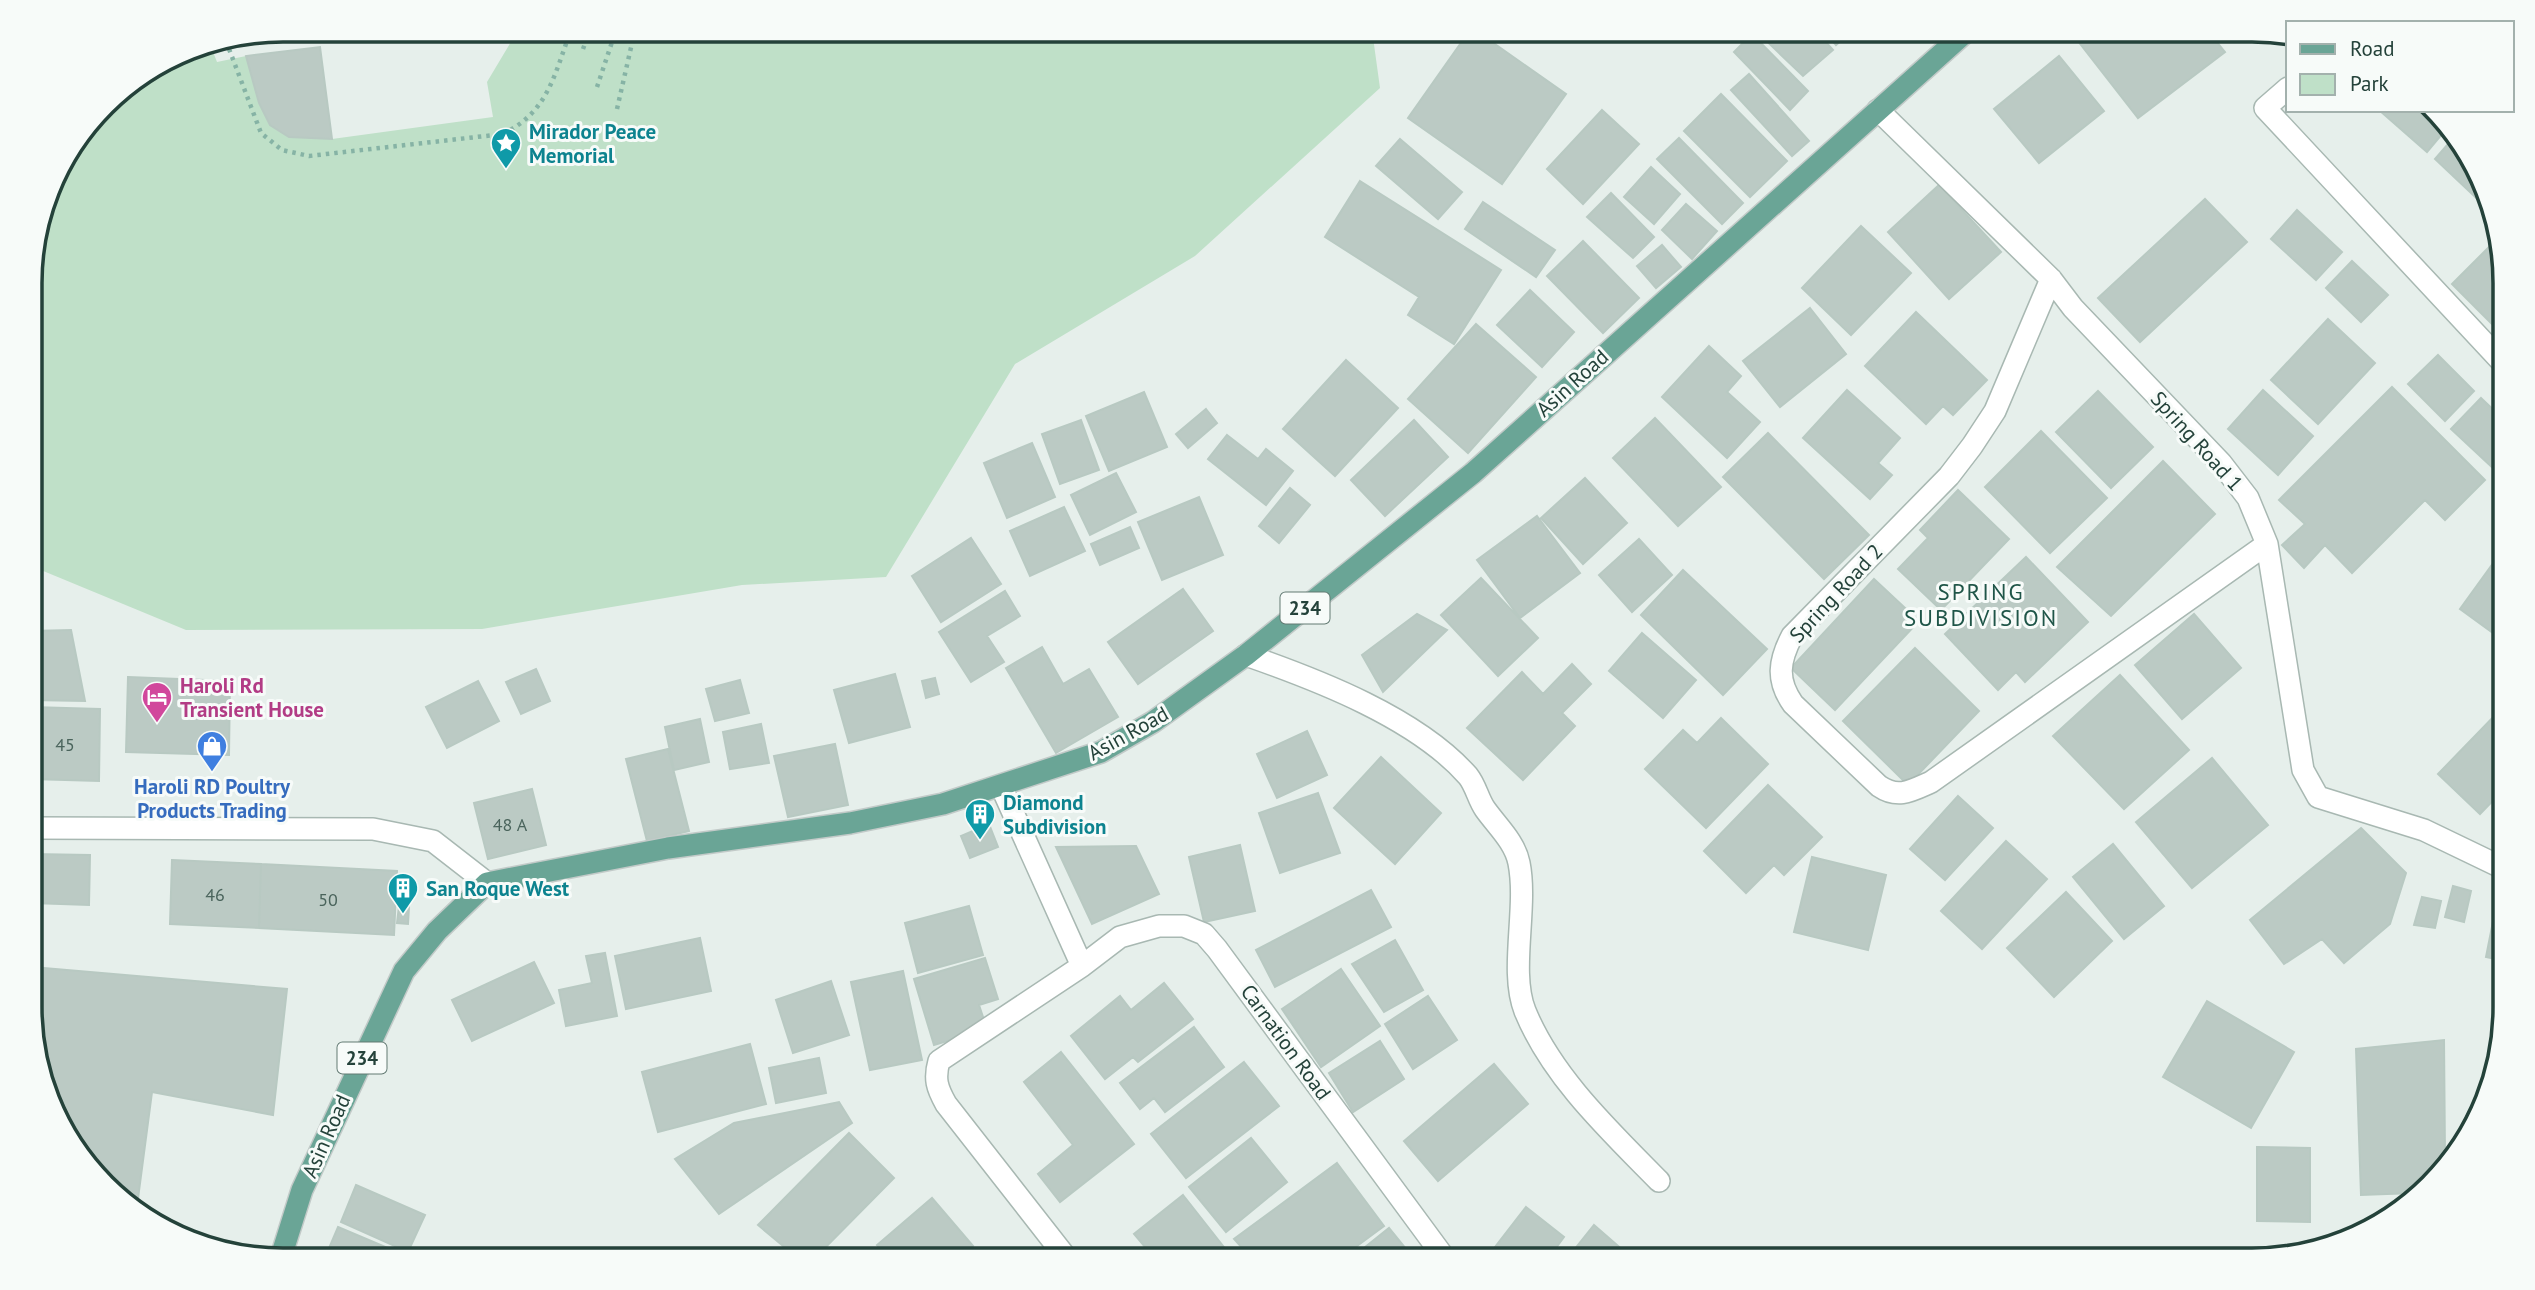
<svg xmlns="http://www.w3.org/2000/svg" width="2535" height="1290" font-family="'PT Sans',sans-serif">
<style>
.green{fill:#bfe0c8}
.building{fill:#bbcac4;stroke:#b8c9c2;stroke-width:2}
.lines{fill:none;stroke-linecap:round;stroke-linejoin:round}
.minor-casing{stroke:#a8b8b2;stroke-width:24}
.primary-casing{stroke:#c2cac8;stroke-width:24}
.path{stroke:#86b3a5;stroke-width:4.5;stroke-dasharray:3.5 5;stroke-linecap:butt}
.minor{stroke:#fff;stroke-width:21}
.primary{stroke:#6aa596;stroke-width:21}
.labels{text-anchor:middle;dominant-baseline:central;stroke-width:6;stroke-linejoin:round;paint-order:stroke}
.number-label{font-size:18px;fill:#4a645c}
.shield{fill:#f7fbf9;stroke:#637a73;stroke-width:2}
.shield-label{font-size:19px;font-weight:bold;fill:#24423a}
.culture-label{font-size:21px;font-weight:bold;fill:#0d838f;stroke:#f7fbf9;text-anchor:start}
.street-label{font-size:21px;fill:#24423a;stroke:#f7fbf9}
.hotel-label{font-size:21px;font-weight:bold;fill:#b23c85;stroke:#f7fbf9;text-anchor:start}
.shop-label{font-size:21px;font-weight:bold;fill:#366cbe;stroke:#f7fbf9}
.neighbourhood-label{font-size:23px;letter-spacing:2px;fill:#1f5548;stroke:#f7fbf9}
.rim{fill:none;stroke:#24423a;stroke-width:3.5}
</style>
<rect width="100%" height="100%" fill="#e6efeb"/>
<path class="green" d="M518,30H1372L1380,88L1195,256L1015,364L886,577L742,585L482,629L186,630L36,568L31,561L30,266L56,171L116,93L187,49L210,44L217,62L246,56L259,103L289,137L332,139L493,117L487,82Z"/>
<path class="building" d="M1470,30H1475L1566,94L1502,184L1408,118Z
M1755,30H1815L1833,50L1803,76Z
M1823,30H1853L1836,45Z
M2082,30H2207L2225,52L2138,118L2074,36Z
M1752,34L1808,91L1790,110L1734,52Z
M320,47L332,139L289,137L270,125L259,103L246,56Z
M2059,56L2104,111L2039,163L1994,109Z
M1749,74L1809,141L1792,156L1731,90Z
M1721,94L1787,161L1750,197L1684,131Z
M1602,110L1639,144L1583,204L1547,169Z
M2379,110H2426L2447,128L2427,152Z
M2455,136L2462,142L2488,209L2435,159Z
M1679,138L1743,203L1722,224L1657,159Z
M1400,139L1462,192L1438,219L1376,166Z
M1651,167L1680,194L1654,224L1624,197Z
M1360,181L1501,270L1454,344L1408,315L1419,297L1325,237Z
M1939,185L2001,252L1949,299L1888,232Z
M1611,193L1654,237L1633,258L1587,217Z
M2205,199L2247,242L2140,342L2098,298Z
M1483,202L1555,250L1536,277L1465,229Z
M1686,204L1717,231L1692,259L1662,230Z
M2297,210L2342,252L2316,280L2271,239Z
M1861,226L1911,273L1851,335L1802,288Z
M2497,239L2503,251V317L2494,326L2452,284Z
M1583,241L1639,298L1603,333L1547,276Z
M1662,245L1681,267L1656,288L1637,266Z
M2352,261L2388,295L2361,322L2326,288Z
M1530,290L1574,332L1542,367L1497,325Z
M1810,308L1846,354L1780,407L1743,361Z
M1916,312L1987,380L1953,415L1943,406L1926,424L1865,366Z
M2328,319L2375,363L2318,424L2271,380Z
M1476,324L1536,377L1468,453L1408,399Z
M1709,346L1741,376L1727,392L1760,422L1727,458L1662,397Z
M2438,355L2474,391L2445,421L2408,384Z
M1346,360L1398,408L1335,476L1283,429Z
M2392,387L2485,480L2445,520L2425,500L2352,573L2325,545L2304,568L2282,545L2305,524L2279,500Z
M1847,390L1900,438L1878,463L1892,475L1870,499L1803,438Z
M2263,390L2313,436L2278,475L2228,429Z
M2098,391L2153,447L2111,488L2056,432Z
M1144,392L1167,447L1109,471L1086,416Z
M2481,398L2504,420V458L2494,469L2451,429Z
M1206,409L1217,423L1188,448L1176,434Z
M1655,418L1721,487L1678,526L1613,458Z
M1081,420L1099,470L1060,484L1042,434Z
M1414,420L1448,457L1385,516L1351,480Z
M2041,431L2107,498L2050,553L1985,487Z
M1768,433L1869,535L1824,579L1723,477Z
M1227,435L1258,459L1266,449L1293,471L1266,505L1208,459Z
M1032,443L1055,497L1007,518L984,463Z
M2163,461L2215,514L2111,616L2057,567Z
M1116,473L1136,512L1090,535L1071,495Z
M1585,478L1627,523L1583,564L1541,518Z
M1290,488L1310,505L1279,543L1259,526Z
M1958,490L2009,539L1941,610L1898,569L1928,538L1920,530Z
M1199,497L1223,555L1162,580L1138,522Z
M1064,507L1085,551L1030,576L1010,531Z
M1537,516L1580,573L1520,618L1477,560Z
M1130,527L1139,548L1100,565L1091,544Z
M971,538L1001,584L941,622L912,576Z
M1639,539L1672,575L1632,612L1599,575Z
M2504,548V641L2460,609Z
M2026,557L2088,622L2025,682L2016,672L1998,690L1945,634Z
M1683,570L1767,649L1723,695L1641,615Z
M1481,578L1538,638L1498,676L1441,615Z
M1874,579L1919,621L1835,710L1791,668Z
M1183,589L1213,631L1138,684L1108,642Z
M1005,591L1020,616L987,636L1004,662L971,682L939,632Z
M1417,614L1447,630L1383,692L1362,655Z
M2194,614L2241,668L2182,719L2135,665Z
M71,630L85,701L31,700V631Z
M1642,633L1696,680L1663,718L1609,671Z
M1042,647L1063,684L1089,669L1118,717L1056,753L1006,668Z
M1915,648L1979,711L1908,785L1843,721Z
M1572,664L1591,684L1562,713L1575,726L1523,780L1467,728L1522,672L1543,694Z
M536,669L550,701L521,714L506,682Z
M895,674L910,727L849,743L834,690Z
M2120,675L2189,750L2124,809L2053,736Z
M128,677L230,681L229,755L126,752Z
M935,678L939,694L926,698L922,681Z
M740,680L749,713L715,721L706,689Z
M478,681L499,721L447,748L426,707Z
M2504,706L2505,788L2480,814L2438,774Z
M31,707L100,709L99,781L31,779Z
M1721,718L1768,764L1706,828L1645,769L1683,730L1697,743Z
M700,719L709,762L674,770L665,727Z
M761,724L769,763L730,769L723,732Z
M1307,731L1327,775L1277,798L1257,754Z
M835,744L848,805L788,817L774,756Z
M668,749L689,831L647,841L626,759Z
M1381,757L1441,813L1395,864L1334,808Z
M2212,758L2268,825L2192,888L2136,822Z
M1768,785L1822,837L1784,875L1774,865L1746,893L1704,851Z
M532,789L546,845L488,859L474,803Z
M1318,793L1340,853L1280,873L1259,813Z
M1958,796L1993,828L1945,880L1910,849Z
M989,824L998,847L970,858L961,836Z
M2361,828L2406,873L2390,924L2344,963L2322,939L2284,964L2250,920Z
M2006,841L2047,879L1982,949L1941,911Z
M2113,844L2164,906L2124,939L2073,877Z
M1240,845L1255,911L1204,922L1189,857Z
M1136,846L1159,894L1092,924L1056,847Z
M32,854L90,855L89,905L32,903Z
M1812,857L1886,875L1868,950L1794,932Z
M172,860L261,864L259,928L170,924Z
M261,864L397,871L394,935L259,928Z
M2453,886L2471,891L2464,922L2445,917Z
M1371,890L1391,927L1275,987L1256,950Z
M2066,892L2112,941L2054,997L2007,948Z
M2422,897L2441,901L2435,928L2414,925Z
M2497,901L2505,906V961L2486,957Z
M399,906L409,907L408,924L397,923Z
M969,906L983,955L918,973L905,923Z
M700,938L711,991L626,1009L615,956Z
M1395,940L1423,990L1384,1012L1352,964Z
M605,953L617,1016L566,1026L559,990L592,983L586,956Z
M985,958L998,999L979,1005L987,1029L934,1045L914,979Z
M534,962L554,1003L472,1041L452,1000Z
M32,967L287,989L273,1115L152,1092L137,1206L82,1161L32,1040Z
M1341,969L1380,1026L1321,1067L1282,1009Z
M903,971L922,1060L870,1070L851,982Z
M2505,980V1003L2494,994Z
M831,981L849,1035L793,1053L776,1000Z
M1164,983L1193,1019L1138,1062L1133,1057L1105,1079L1071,1036L1120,996L1131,1010Z
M1428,996L1457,1040L1413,1069L1385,1024Z
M2207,1001L2294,1052L2251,1128L2163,1077Z
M1194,1027L1224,1067L1165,1112L1154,1098L1140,1109L1120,1083Z
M2444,1040L2445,1158L2414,1193L2361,1195L2356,1049Z
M1380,1041L1404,1079L1353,1112L1329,1073Z
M750,1044L766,1104L658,1132L642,1072Z
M1061,1052L1134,1144L1060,1202L1038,1174L1073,1145L1024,1082Z
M819,1058L826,1093L776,1103L769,1068Z
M1244,1062L1279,1106L1186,1178L1151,1134Z
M1494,1064L1528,1104L1438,1181L1404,1141Z
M839,1102L852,1123L719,1214L675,1159L734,1123Z
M849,1133L894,1178L813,1260H800L758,1225Z
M1251,1138L1287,1182L1226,1232L1189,1187Z
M2257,1147L2310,1148V1222L2257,1221Z
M1337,1163L1384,1226L1338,1260H1253L1234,1239Z
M356,1185L425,1215L408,1252L341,1222Z
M1183,1195L1234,1260H1156L1134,1234Z
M932,1198L973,1246L957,1260H890L877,1245Z
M1526,1207L1564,1237L1547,1260H1485Z
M1594,1225L1633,1259V1260H1566Z
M338,1227L416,1260H324Z
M1389,1228L1415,1260H1349Z"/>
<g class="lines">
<g class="minor-casing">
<path id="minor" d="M2288,88L2265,108L2503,363
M1878,110L2051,279L2073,308L2221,463L2248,498L2267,544L2303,770L2318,797L2424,830L2505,869
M2051,279L1995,411L1972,446L1949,476L1792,636C1779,661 1776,680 1793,704L1879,786C1898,799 1911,791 1931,782L2267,544
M1246,655C1318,680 1417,718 1468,776C1476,786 1478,799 1485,809C1497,826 1515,842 1519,863C1528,908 1509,971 1525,1011C1552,1077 1610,1131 1659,1181
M1001,786L1082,966
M32,828L373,829L433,841L487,883
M1068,1260L946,1104C937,1088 934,1079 939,1061L1082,966L1120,937L1159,926H1184L1204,934L1217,949L1446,1260"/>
</g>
<g class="primary-casing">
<path id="primary" d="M280,1260L302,1190L404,971L437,931L487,883L668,848L850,823L943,804L1101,752L1153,722L1246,655L1473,473L1968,30"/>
</g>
<path class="path" d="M389,30L426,40L461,30
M580,37L583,30
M226,41L261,133L282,150L309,156L503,134C549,111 554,75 571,30
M583,49L590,30
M597,87L616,30
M617,109L635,30"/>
<use href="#minor" class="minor"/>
<use href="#primary" class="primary"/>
</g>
<defs>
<g id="sight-pin" transform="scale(1.575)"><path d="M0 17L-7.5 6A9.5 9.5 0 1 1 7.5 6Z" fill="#0f9aa8" stroke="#f7fbf9"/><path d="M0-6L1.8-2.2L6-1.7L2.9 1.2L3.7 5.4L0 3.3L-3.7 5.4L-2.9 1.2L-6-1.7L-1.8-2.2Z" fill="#fff"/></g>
<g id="hotel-pin" transform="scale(1.575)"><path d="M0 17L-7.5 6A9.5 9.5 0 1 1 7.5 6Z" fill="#d1479c" stroke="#f7fbf9"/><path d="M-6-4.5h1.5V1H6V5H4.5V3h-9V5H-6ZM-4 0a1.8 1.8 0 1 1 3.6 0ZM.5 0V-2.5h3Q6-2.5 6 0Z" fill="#fff"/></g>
<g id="shop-pin" transform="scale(1.575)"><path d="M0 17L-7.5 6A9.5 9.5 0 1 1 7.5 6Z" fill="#3f7fe0" stroke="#f7fbf9"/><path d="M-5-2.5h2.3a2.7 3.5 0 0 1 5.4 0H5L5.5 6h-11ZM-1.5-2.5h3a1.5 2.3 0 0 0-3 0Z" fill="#fff"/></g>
<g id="building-pin" transform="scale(1.575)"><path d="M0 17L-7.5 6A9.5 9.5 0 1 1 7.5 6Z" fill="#0f9aa8" stroke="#f7fbf9"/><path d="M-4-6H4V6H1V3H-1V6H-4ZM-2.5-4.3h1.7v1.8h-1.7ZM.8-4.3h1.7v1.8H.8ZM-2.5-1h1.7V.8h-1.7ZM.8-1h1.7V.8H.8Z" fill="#fff"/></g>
</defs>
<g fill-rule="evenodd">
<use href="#sight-pin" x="506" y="143"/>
<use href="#hotel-pin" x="157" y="697"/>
<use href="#shop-pin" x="212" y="746"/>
<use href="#building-pin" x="980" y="814"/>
<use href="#building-pin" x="403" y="888"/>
</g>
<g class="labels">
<g class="number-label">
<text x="65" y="744">45</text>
<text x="510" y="824">48 A</text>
<text x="215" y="894">46</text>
<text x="328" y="899">50</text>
</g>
<g class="shield">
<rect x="1280.5" y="592.5" width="49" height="31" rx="5"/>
<rect x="337.5" y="1042.5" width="49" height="31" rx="5"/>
</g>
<g class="shield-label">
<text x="1305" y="608">234</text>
<text x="362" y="1058">234</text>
</g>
<g class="culture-label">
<text x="529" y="131">Mirador Peace<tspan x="529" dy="24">Memorial</tspan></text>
<text x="1003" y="802">Diamond<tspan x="1003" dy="24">Subdivision</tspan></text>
<text x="426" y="888">San Roque West</text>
</g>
<g class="street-label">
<text transform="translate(1572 383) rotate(-42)">Asin Road</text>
<text transform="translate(2197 441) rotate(48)">Spring Road 1</text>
<text transform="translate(1836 593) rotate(-47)">Spring Road 2</text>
<text transform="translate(1128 733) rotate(-29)">Asin Road</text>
<text transform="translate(1286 1042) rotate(54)">Carnation Road</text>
<text transform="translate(326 1136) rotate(-66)">Asin Road</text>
</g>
<g class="hotel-label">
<text x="180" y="685">Haroli Rd<tspan x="180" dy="24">Transient House</tspan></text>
</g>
<g class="shop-label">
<text x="212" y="786">Haroli RD Poultry<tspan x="212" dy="24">Products Trading</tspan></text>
</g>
<g class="neighbourhood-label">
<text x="1981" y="591">SPRING<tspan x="1981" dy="26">SUBDIVISION</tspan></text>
</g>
</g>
<path d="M0 0H2535V1290H0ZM283 42H2252A241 241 0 0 1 2493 283V1007A241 241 0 0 1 2252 1248H283A241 241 0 0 1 42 1007V283A241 241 0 0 1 283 42Z" fill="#f7fbf9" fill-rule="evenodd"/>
<path class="rim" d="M283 42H2252A241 241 0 0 1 2493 283V1007A241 241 0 0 1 2252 1248H283A241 241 0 0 1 42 1007V283A241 241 0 0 1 283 42Z"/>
<rect x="2286" y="21" width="228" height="91" fill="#f7fbf9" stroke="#a3b1ad" stroke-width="2"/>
<rect x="2300" y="44" width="35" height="10" fill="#6aa596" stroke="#a3b1ad" stroke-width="2"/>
<text x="2350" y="56" font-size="21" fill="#24423a">Road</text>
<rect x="2300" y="74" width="35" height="21" fill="#bfe0c8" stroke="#a3b1ad" stroke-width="2"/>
<text x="2350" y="91" font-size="21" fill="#24423a">Park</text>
</svg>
